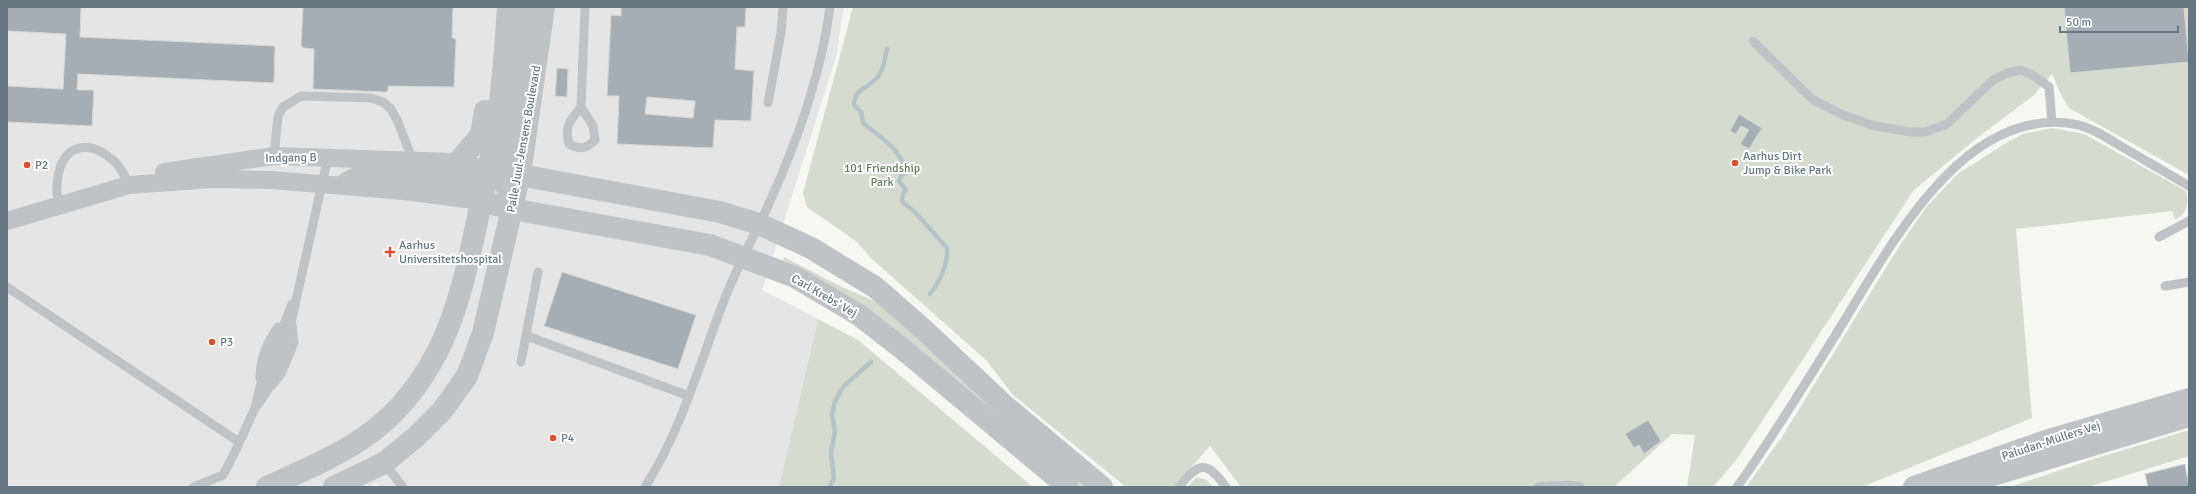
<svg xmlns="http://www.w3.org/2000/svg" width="2196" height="494" font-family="Signika,sans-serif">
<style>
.built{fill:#e4e5e4}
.green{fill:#d6dbd2}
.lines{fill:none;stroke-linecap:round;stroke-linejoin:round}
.stream{stroke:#b6c3c6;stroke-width:4.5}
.building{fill:#a6aeb3;stroke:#d7d7d5;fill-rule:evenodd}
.service{stroke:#bfc3c6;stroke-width:9}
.minor{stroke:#bfc3c6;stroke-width:18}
.tertiary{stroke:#bfc3c6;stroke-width:22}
.poi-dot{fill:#db4f2e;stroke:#fff;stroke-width:1.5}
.labels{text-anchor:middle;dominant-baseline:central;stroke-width:4;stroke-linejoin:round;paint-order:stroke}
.street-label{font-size:12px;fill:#667782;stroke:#fff}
.poi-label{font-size:12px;fill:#667782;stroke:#fff;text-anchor:start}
.park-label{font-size:12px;fill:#6a7a65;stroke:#fff}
</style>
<rect width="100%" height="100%" fill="#f6f6f3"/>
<path class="built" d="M7,7H844L836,57L762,290L818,319L779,487H378L376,483L369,487H7Z"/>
<path class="green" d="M853,7H2189V175L2069,108L2062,97L2052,74L2034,95L1977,138L1914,190L1737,459L1713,487H1687L1695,435L1672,434L1614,487H1241L1210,446L1173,487H1126L1012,394L987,361L872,259L857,242L807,207L803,193Z
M2052,128L2084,134L2186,191C2189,202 2187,216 2175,219L2172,211L2016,229L2032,418L1862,487H1746L1782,437L1900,245L1928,205L1959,173L2008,142L2023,134Z
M784,257L840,286L883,305L1095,487H1080L918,347L885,322L838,290L783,260Z
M818,319L858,340L1033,487H779Z
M2189,430V456L2088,487H2010L2094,459Z
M1197,477L1207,480L1213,487H1187Z"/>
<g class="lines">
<path class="stream" d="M887,49C885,56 884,68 880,74C873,87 854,87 854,105L861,112L863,123C873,132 884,138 893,148C899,154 901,161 907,166V172L901,176L899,181L906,190L903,194L902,202L914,211L947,248C948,264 940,282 930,294
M829,487L834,479L831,452L835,431L832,415L835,401L843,387L871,362"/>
</g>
<path class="building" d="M7,7H81L80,37L275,46L274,83L78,74L77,90H94L92,126L7,122V86L63,89L66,34L7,31Z
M303,7H453L452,38H455L456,41L454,87L388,86V91L386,92L313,89L314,49L303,48L301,46Z
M621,7H746L745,27H737L735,69L754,71L751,121L715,120L713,148L617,144L619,96H607L611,15L621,16ZM647,97L695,101L693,118L645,114Z
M2064,7H2184L2189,62L2070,73Z
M557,68L568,69L567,97L555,96Z
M1739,114L1762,128L1749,149L1740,144L1749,130L1741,126L1736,134L1730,131Z
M562,272L696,315L678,369L544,326Z
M1648,420L1661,441L1644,454L1639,445L1634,448L1625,434Z
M2185,464L2189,487H2148L2145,474Z"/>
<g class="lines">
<path class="service" d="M1753,41L1812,99L1843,115L1875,126L1910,132H1925L1947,124L1993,80L2007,73L2021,70L2034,76L2049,87L2052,122
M768,103L781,33L783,7
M581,107C570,121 564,126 569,144C580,150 586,149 595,140L593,126L581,107L585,7
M274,156L278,116L283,107L290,103L301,96L371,98L383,102L391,109L398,122L413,161
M59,204C58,199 56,192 57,186C59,148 84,135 114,161C121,167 125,177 129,185
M2159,237L2189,221
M2165,286L2189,282
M7,287L239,442
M527,336L689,396
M521,362L538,272
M260,378C260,358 267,343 278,327
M271,386L281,374L294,343L292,325
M255,408L268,390L291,323L328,157
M384,463L403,487
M194,487L223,475L234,454L255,408L260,386L292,304
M645,487C682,429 700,362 725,298C737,267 753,238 767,208C796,145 821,76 830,7
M1179,487C1199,461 1207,461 1226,487
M1538,487L1569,485L1580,487
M1737,487C1773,437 1805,384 1838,331C1887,252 1961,105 2074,124C2091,127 2109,139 2124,148C2146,161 2167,173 2189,186"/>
<path class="minor" d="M164,172L274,156L451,162L488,169
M345,182L358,175L437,178L485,184L497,181
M7,221L129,185L213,179L271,180L404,191L481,201"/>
<path class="tertiary" d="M457,163L481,135L485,111
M488,169L720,212L759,224L811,248L875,287L922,328L1005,406L1102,487
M506,186L504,171L523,55L526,7
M481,201L512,209L710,245L795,277L859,315L904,350L1068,487
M267,487C313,466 366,445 400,406C449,352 462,291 477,222C483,192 490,161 496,130C503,90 505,48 508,7
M334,487L384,463L417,436L442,411L467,376L483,333L520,174L544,7
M1914,487L2052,439L2189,399
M1960,487L1993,475L2189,416"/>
</g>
<g class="poi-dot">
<circle cx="1735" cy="163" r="4"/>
<circle cx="27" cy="165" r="4"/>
<path d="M388 246h4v4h4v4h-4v4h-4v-4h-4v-4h4z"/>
<circle cx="212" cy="342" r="4"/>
<circle cx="553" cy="438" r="4"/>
</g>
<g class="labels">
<g class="street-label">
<text transform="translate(524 139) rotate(-80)">Palle Juul-Jensens Boulevard</text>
<text transform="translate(291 158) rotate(-1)">Indgang B</text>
<text transform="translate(824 296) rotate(30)">Carl Krebs' Vej</text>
<text transform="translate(2051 441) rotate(-18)">Paludan-Müllers Vej</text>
</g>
<g class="poi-label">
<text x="1743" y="156">Aarhus Dirt<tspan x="1743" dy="14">Jump &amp; Bike Park</tspan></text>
<text x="35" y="165">P2</text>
<text x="399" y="245">Aarhus<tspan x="399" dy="14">Universitetshospital</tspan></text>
<text x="220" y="342">P3</text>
<text x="561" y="438">P4</text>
</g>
<g class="park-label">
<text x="882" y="168">101 Friendship<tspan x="882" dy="14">Park</tspan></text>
</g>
</g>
<rect width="2196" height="494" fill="none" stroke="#667782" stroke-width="16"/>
<path d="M2060 26v6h118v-6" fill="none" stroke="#667782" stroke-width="2"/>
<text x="2066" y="26" font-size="12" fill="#667782" stroke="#ffffff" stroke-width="3" paint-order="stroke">50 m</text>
</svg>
